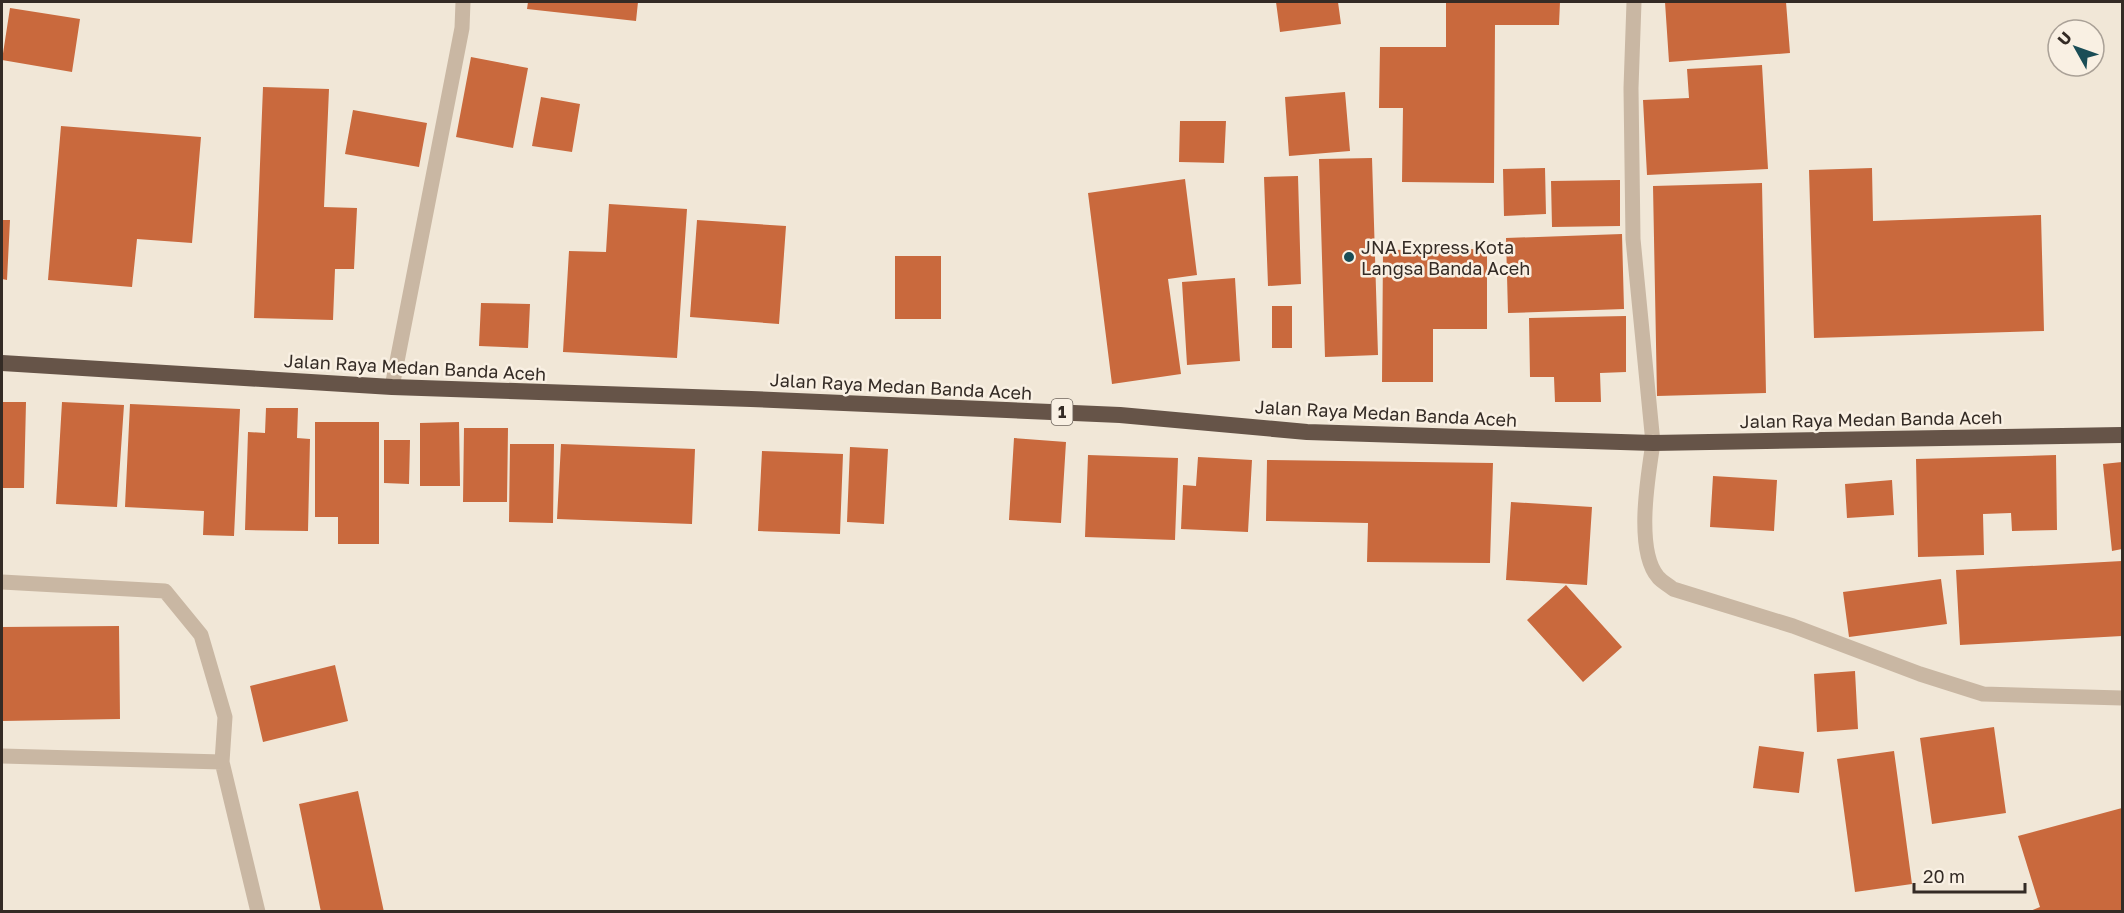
<svg xmlns="http://www.w3.org/2000/svg" width="2124" height="913" font-family="'Golos Text',sans-serif">
<style>
.building{fill:#c9693d}
.lines{fill:none;stroke-linecap:round;stroke-linejoin:round}
.service{stroke:#c9b7a3;stroke-width:15}
.minor{stroke:#c9b7a3;stroke-width:15}
.trunk{stroke:#665448;stroke-width:16}
.poi-dot{fill:#1a4d56;stroke:#f9f0e3;stroke-width:2}
.labels{text-anchor:middle;dominant-baseline:central;stroke-width:5;stroke-linejoin:round;paint-order:stroke}
.shield{fill:#f9f0e3;stroke:#6f665e;stroke-width:1.5}
.shield-label{font-size:16px;font-weight:bold;fill:#342b25}
.poi-label{font-size:18px;fill:#342b25;stroke:#f9f0e3;text-anchor:start}
.street-label{font-size:18px;fill:#342b25;stroke:#f9f0e3}
</style>
<rect width="100%" height="100%" fill="#f1e7d7"/>
<path class="building" d="M528,2H638L636,21L527,9Z
M1276,2H1338L1341,24L1280,32Z
M1446,2H1560L1559,25H1495L1494,183L1402,182L1403,108H1379L1380,47H1446Z
M1665,2H1786L1790,53L1669,62Z
M10,8L80,19L72,72L2,60Z
M471,57L528,68L513,148L456,137Z
M1762,65L1768,169L1647,175L1643,100L1689,98L1687,69Z
M263,87L329,89L324,207L357,208L354,269H335L333,320L254,318Z
M1345,92L1350,151L1289,156L1285,97Z
M541,97L580,104L572,152L532,146Z
M353,110L427,123L419,167L345,154Z
M1180,121H1226L1224,163L1179,162Z
M61,126L201,137L192,243L137,239L132,287L48,280Z
M1372,158L1378,355L1325,357L1319,159Z
M1545,168L1546,214L1504,216L1503,169Z
M1872,168L1873,221L2041,215L2044,331L1814,338L1809,170Z
M1298,176L1301,284L1268,286L1264,177Z
M1185,179L1197,275L1168,279L1181,374L1112,384L1088,193Z
M1620,180V226L1552,227L1551,181Z
M1762,183L1766,393L1657,396L1653,186Z
M609,204L687,209L677,358L563,352L569,251L606,252Z
M2,220H10L7,280L2,279Z
M697,220L786,226L779,324L690,317Z
M1622,234L1624,309L1508,313L1506,238Z
M1487,249V329H1433V382H1382L1383,250Z
M895,256H941V319H895Z
M1235,278L1240,361L1187,365L1182,282Z
M481,303L530,304L528,348L479,346Z
M1272,306H1292V348H1272Z
M1626,316V372L1600,373L1601,402H1555L1554,377H1530L1529,318Z
M2,402H26L24,488H2Z
M62,402L124,405L117,507L56,504Z
M130,404L240,409L234,536L203,535L204,511L125,507Z
M266,408H298L297,438L310,439L308,531L245,530L248,432L265,433Z
M315,422H379V544H338V517H315Z
M459,422L460,486H420V423Z
M464,428H508L507,502H463Z
M1014,438L1066,442L1061,523L1009,520Z
M384,440H410L409,484L384,483Z
M510,444H554L553,523L509,522Z
M561,444L695,449L692,524L557,519Z
M850,447L888,449L884,524L847,522Z
M762,451L843,454L840,534L758,531Z
M1088,455L1178,458L1175,540L1085,537Z
M2056,455L2057,530L2012,531L2011,513L1983,514L1984,555L1918,557L1916,459Z
M1198,457L1252,460L1248,532L1181,529L1183,485L1196,486Z
M1267,460L1493,463L1490,563L1367,562L1368,523L1266,521Z
M2122,462V549L2112,551L2103,464Z
M1713,476L1777,480L1774,531L1710,527Z
M1892,480L1894,515L1847,518L1845,484Z
M1511,502L1592,507L1587,585L1506,580Z
M2122,561V636L1960,645L1956,570Z
M1941,579L1947,624L1849,637L1843,592Z
M1566,585L1622,647L1583,682L1527,620Z
M119,626L120,719L2,721V627Z
M335,665L348,721L263,742L250,686Z
M1855,671L1858,729L1817,732L1814,674Z
M1994,727L2006,813L1932,824L1920,738Z
M1759,746L1804,752L1799,793L1753,788Z
M1894,751L1912,884L1855,892L1837,759Z
M358,791L384,912H321L299,804Z
M2122,808V912H2028L2040,907L2018,836Z"/>
<g class="lines">
<path class="service" d="M1653,443C1648,476 1635,550 1658,577C1662,582 1669,585 1673,589L1793,626L1920,674L1983,694L2122,698
M2,582L165,591L201,635L225,717L222,762L258,912
M2,756L222,762"/>
<path class="minor" d="M1634,2L1631,88L1633,239L1653,443
M392,387L462,28L463,2"/>
<path class="trunk" d="M2,363L392,387L751,399L1120,415L1307,432L1653,443L2122,435"/>
</g>
<circle class="poi-dot" cx="1349" cy="257" r="6"/>
<g class="labels">
<rect class="shield" x="1051.5" y="399" width="21" height="26" rx="4.5"/>
<g class="shield-label">
<text x="1062" y="412">1</text>
</g>
<g class="poi-label">
<text x="1361" y="247">JNA Express Kota<tspan x="1361" dy="21">Langsa Banda Aceh</tspan></text>
</g>
<g class="street-label">
<text transform="translate(415 367) rotate(3)">Jalan Raya Medan Banda Aceh</text>
<text transform="translate(901 386) rotate(3)">Jalan Raya Medan Banda Aceh</text>
<text transform="translate(1386 413) rotate(3)">Jalan Raya Medan Banda Aceh</text>
<text transform="translate(1871 419) rotate(-1)">Jalan Raya Medan Banda Aceh</text>
</g>
</g>
<rect width="2124" height="913" fill="none" stroke="#342b25" stroke-width="6"/>
<g transform="translate(2076 48) rotate(310)"><circle r="28" fill="#f9f0e3" stroke="#aaa197" stroke-width="1.5"/>
<path d="M0-4.5L10 22L0 15L-10 22Z" fill="#1a4d56"/>
<text y="-9" font-size="16" font-weight="bold" text-anchor="middle" fill="#342b25">U</text>
</g>
<path d="M1914 883v9h111v-9" fill="none" stroke="#342b25" stroke-width="3"/>
<text x="1923" y="883" font-size="18" fill="#342b25" stroke="#f9f0e3" stroke-width="4.5" paint-order="stroke">20 m</text>
</svg>
